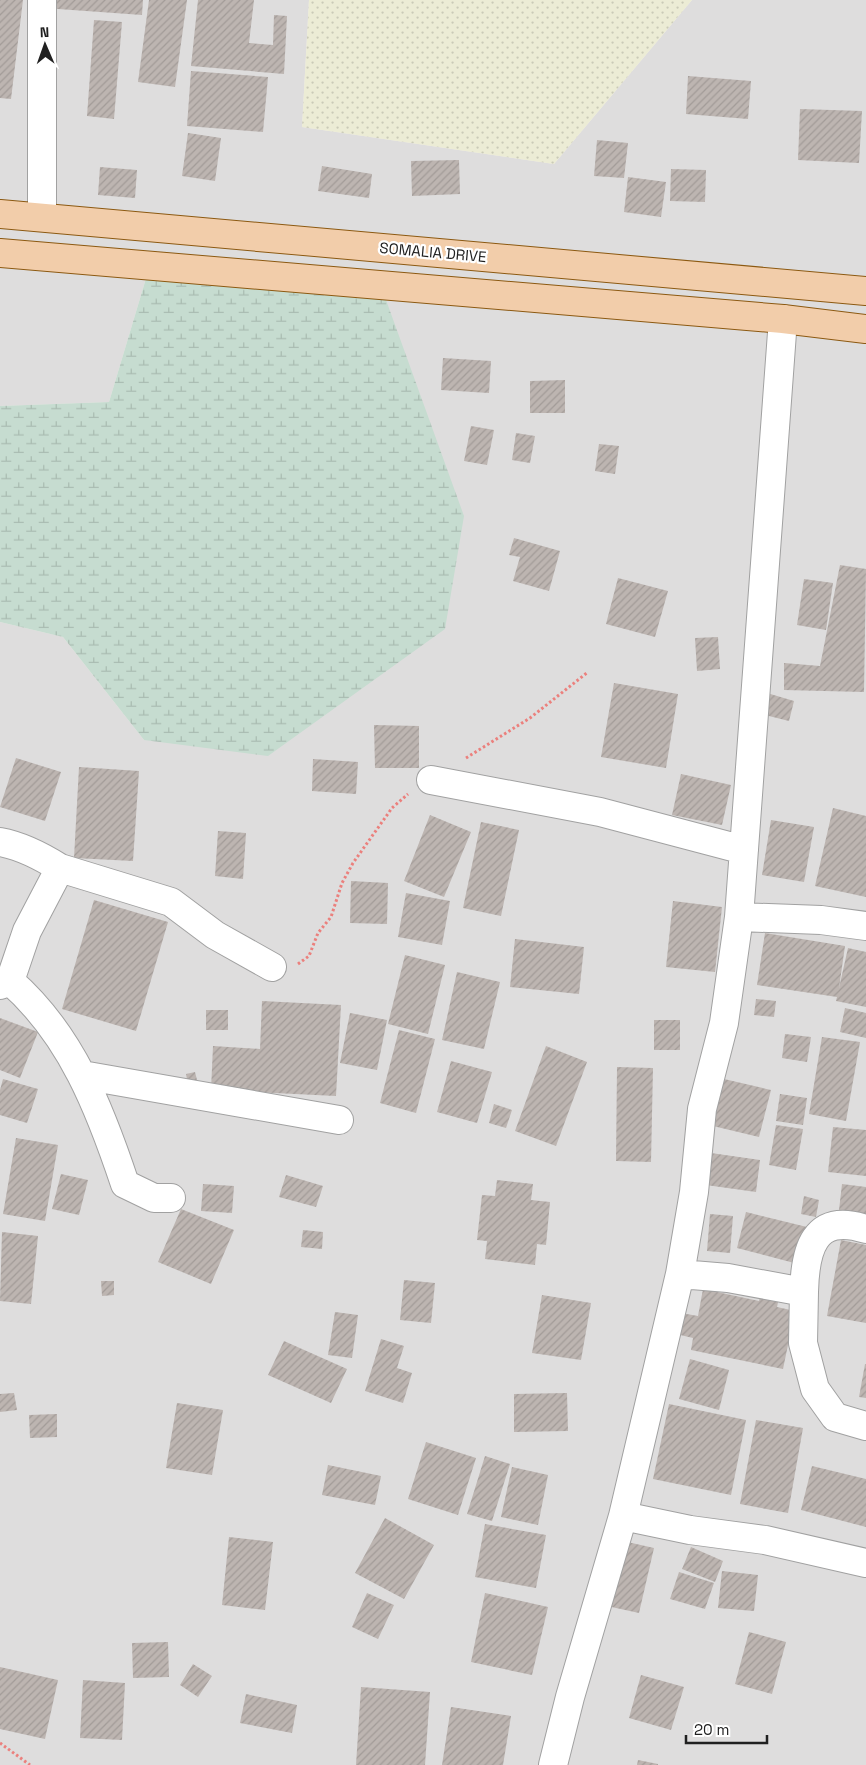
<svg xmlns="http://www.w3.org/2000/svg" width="866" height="1765" font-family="'Space Grotesk',sans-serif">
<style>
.residential{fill:#dedddd}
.farmland{fill:url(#farmland-dots)}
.wetland{fill:url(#wetland-marsh)}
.building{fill:url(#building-hatch)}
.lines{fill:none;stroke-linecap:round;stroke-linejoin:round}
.minor-casing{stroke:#a1a1a1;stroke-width:30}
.major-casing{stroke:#8c5911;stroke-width:30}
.path{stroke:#eb807d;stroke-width:3;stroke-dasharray:2.5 2.5;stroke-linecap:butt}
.minor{stroke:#fff;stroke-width:28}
.major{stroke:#f2cdaa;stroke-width:28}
.labels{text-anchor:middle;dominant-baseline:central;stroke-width:4.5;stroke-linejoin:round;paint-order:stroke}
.street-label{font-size:15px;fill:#202020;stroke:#fff}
</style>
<defs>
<pattern id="farmland-dots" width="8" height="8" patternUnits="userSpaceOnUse" patternTransform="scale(1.25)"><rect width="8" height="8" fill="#ececd5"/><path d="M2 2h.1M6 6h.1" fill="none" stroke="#cacab7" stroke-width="1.8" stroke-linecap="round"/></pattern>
<pattern id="wetland-marsh" width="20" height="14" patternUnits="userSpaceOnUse" patternTransform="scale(1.25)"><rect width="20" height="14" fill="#c6dcd0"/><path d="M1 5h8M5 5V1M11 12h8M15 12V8" fill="none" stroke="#aabcb2"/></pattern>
<pattern id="building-hatch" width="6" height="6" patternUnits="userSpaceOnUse" patternTransform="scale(1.25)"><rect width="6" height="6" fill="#bdb5b1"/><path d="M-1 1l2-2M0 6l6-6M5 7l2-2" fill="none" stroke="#a29b98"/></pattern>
</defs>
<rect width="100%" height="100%" fill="#f0ece8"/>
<path class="residential" d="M0,0H309L302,127L554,164L692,0H866V1765H0V622L63,637L144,740L150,265L109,402L0,406Z"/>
<path class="farmland" d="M309,0H692L554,164L302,127Z"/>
<path class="wetland" d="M150,265L381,286L464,516L445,629L268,756L144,740L63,637L0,622V406L109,402Z"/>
<path class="building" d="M0,0H23L11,99L0,98Z
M45,0H143L142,15L44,8Z
M149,0H187L175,87L138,82Z
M198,0H254L249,43L273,45L274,15L287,16L284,74L191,66Z
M94,20L122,22L114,119L87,116Z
M191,71L268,77L263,132L187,126Z
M688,76L751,81L748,119L686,114Z
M800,109L862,111L859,163L798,160Z
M188,133L221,138L215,181L182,176Z
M597,140L628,143L624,178L594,176Z
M459,160L460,194L412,196L411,161Z
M322,166L372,174L369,198L318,191Z
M100,167L137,170L135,198L98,195Z
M671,169L706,170L705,202L670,201Z
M628,177L666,182L661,217L624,212Z
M443,358L491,361L489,393L441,390Z
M565,380V413H530V381Z
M471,426L494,430L487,465L464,461Z
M516,433L535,436L530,463L512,460Z
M599,444L619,446L615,474L595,471Z
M514,538L560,551L549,591L513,581L520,557L509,555Z
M840,565L866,569L864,692L784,690V663L820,666Z
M618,578L668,591L655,637L606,624Z
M804,579L833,583L826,630L797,625Z
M718,637L720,669L697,671L695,638Z
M614,683L678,694L666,768L601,757Z
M767,693L794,701L789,721L761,714Z
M374,725L419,726V768H375Z
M16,758L61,772L45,821L0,807Z
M313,759L358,762L356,794L312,791Z
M79,767L139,771L133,861L74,858Z
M681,774L731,785L722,825L672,815Z
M833,808L866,816V897L815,886Z
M430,815L471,832L444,897L404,881Z
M771,820L814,827L804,882L762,875Z
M481,822L519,830L501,916L463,908Z
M218,831L246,833L243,879L215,876Z
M351,881L388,883L387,924L350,923Z
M406,893L450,901L442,945L398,937Z
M94,900L168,922L136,1031L62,1009Z
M673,901L722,907L715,972L666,967Z
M765,933L845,946L839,988L848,948L866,952V1007L836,1001L837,997L757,985Z
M515,939L584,947L579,994L510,987Z
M405,955L445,965L428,1034L388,1024Z
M457,972L500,982L484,1049L442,1040Z
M756,999L776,1001L774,1017L754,1015Z
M262,1001L341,1005L336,1096L211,1090L213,1046L260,1049Z
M845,1008L866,1013V1038L840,1032Z
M206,1010H228V1030H206Z
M350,1013L387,1020L377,1070L340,1063Z
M0,1018L38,1032L20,1078L0,1070Z
M654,1020H680V1050H654Z
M399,1030L435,1039L416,1113L380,1103Z
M785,1034L811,1037L807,1062L782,1058Z
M822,1037L860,1042L846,1121L809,1114Z
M546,1046L587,1062L556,1146L515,1131Z
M451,1061L492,1072L477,1123L437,1112Z
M617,1067L653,1068L651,1162L616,1161Z
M195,1072L199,1088L189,1090L186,1074Z
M3,1079L38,1089L27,1123L0,1115V1090Z
M724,1079L771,1090L759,1137L713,1126Z
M780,1094L807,1098L803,1125L776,1121Z
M494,1104L512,1110L506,1128L489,1123Z
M776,1125L803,1129L796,1170L769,1165Z
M833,1127L866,1130V1176L828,1172Z
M16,1138L58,1145L45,1221L3,1214Z
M711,1153L760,1160L756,1192L706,1185Z
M61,1174L88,1180L79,1215L52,1209Z
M286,1175L323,1186L316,1207L279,1197Z
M497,1180L533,1184L531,1200L550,1202L546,1245L537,1244L535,1265L485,1259L487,1241L477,1240L482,1195L495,1196Z
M203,1184L234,1186L232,1213L201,1211Z
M842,1184L866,1187V1214L839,1210Z
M804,1196L819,1200L816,1217L801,1214Z
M181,1209L234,1230L211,1284L158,1262Z
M746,1212L807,1227L798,1264L737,1248Z
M710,1214L733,1216L730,1253L707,1251Z
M303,1230L323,1232L322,1249L301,1247Z
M2,1232L38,1236L31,1304L0,1301Z
M841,1240L866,1245V1323L827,1316Z
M404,1280L435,1283L431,1323L400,1320Z
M101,1281H114V1295L102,1296Z
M703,1289L759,1301L762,1289L780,1293L777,1307L795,1311L783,1369L691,1350L693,1338L676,1334L681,1313L698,1316Z
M542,1295L591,1303L581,1360L532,1353Z
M335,1312L358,1315L352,1358L328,1355Z
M381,1339L404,1346L397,1368L412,1373L403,1403L365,1391Z
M284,1341L347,1369L331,1403L268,1375Z
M690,1359L729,1370L719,1410L679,1399Z
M865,1364H866V1398L859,1397Z
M14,1393L17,1410L0,1412V1394Z
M567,1393L568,1431L514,1432V1394Z
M177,1403L223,1410L212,1475L166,1468Z
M669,1404L746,1420L731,1495L653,1479Z
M57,1414V1437L30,1438L29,1415Z
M756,1420L803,1428L788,1513L740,1504Z
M426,1442L476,1458L458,1515L408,1499Z
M485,1456L510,1464L492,1521L467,1514Z
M328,1465L381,1476L375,1505L322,1495Z
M812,1466L866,1479V1527L801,1510Z
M512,1467L548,1475L538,1525L501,1517Z
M385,1518L434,1545L404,1599L355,1573Z
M485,1524L546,1535L536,1588L475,1577Z
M229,1537L273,1542L265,1610L222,1605Z
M623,1541L654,1548L639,1613L607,1606Z
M691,1547L723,1561L715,1582L682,1569Z
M722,1571L758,1575L754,1611L718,1608Z
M679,1572L714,1583L705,1609L670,1599Z
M367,1593L394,1605L378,1639L352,1627Z
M485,1593L548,1607L532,1675L471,1662Z
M749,1632L786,1642L772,1694L735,1684Z
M168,1642L169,1677L133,1678L132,1643Z
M193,1664L212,1676L198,1697L180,1685Z
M0,1667L58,1680L45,1739L0,1729Z
M641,1675L684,1687L671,1730L629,1718Z
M83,1680L125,1683L122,1740L80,1738Z
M361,1687L430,1692L425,1765H356Z
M246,1694L297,1705L292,1733L240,1723Z
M451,1707L511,1716L503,1765H442Z
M638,1760L658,1764V1765H637Z"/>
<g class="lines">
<g class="minor-casing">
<path id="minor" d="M42,217V0
M431,780L600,812L744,850
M0,842C22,846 41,856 60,868
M739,917L821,920L866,926
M10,981C71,1034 100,1109 125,1184L154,1198H171
M0,985L10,981L27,931L60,868L171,902L215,935L272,967
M82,1075L339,1120
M680,1274L728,1278L804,1292C805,1251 813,1212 866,1229
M804,1292L803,1343L815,1389L835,1417L866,1426
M623,1516L690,1530L765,1540L866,1563
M553,1765L570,1697L623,1516L680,1274L694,1192L702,1109L724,1023L739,917L783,319"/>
</g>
<g class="major-casing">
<path id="major" d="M0,214L866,291
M0,253L783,319L866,329"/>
</g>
<path class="path" d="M466,758L530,718L588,672
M298,964L309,956L318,933L331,917L342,883L353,863L392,808L408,794
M0,1743L30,1765"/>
<use href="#minor" class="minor"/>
<use href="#major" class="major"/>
</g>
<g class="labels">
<g class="street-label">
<text transform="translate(433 252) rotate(5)">SOMALIA DRIVE</text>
</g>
</g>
<g transform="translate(45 45) rotate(358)" stroke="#ffffff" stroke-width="4" paint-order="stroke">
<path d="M0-4L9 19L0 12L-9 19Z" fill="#202020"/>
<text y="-8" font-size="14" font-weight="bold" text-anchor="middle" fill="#202020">N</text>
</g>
<path d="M686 1735v8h81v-8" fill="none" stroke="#202020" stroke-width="2.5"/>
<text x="694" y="1735" font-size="15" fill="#202020" stroke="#ffffff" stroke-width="4" paint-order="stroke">20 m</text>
</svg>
